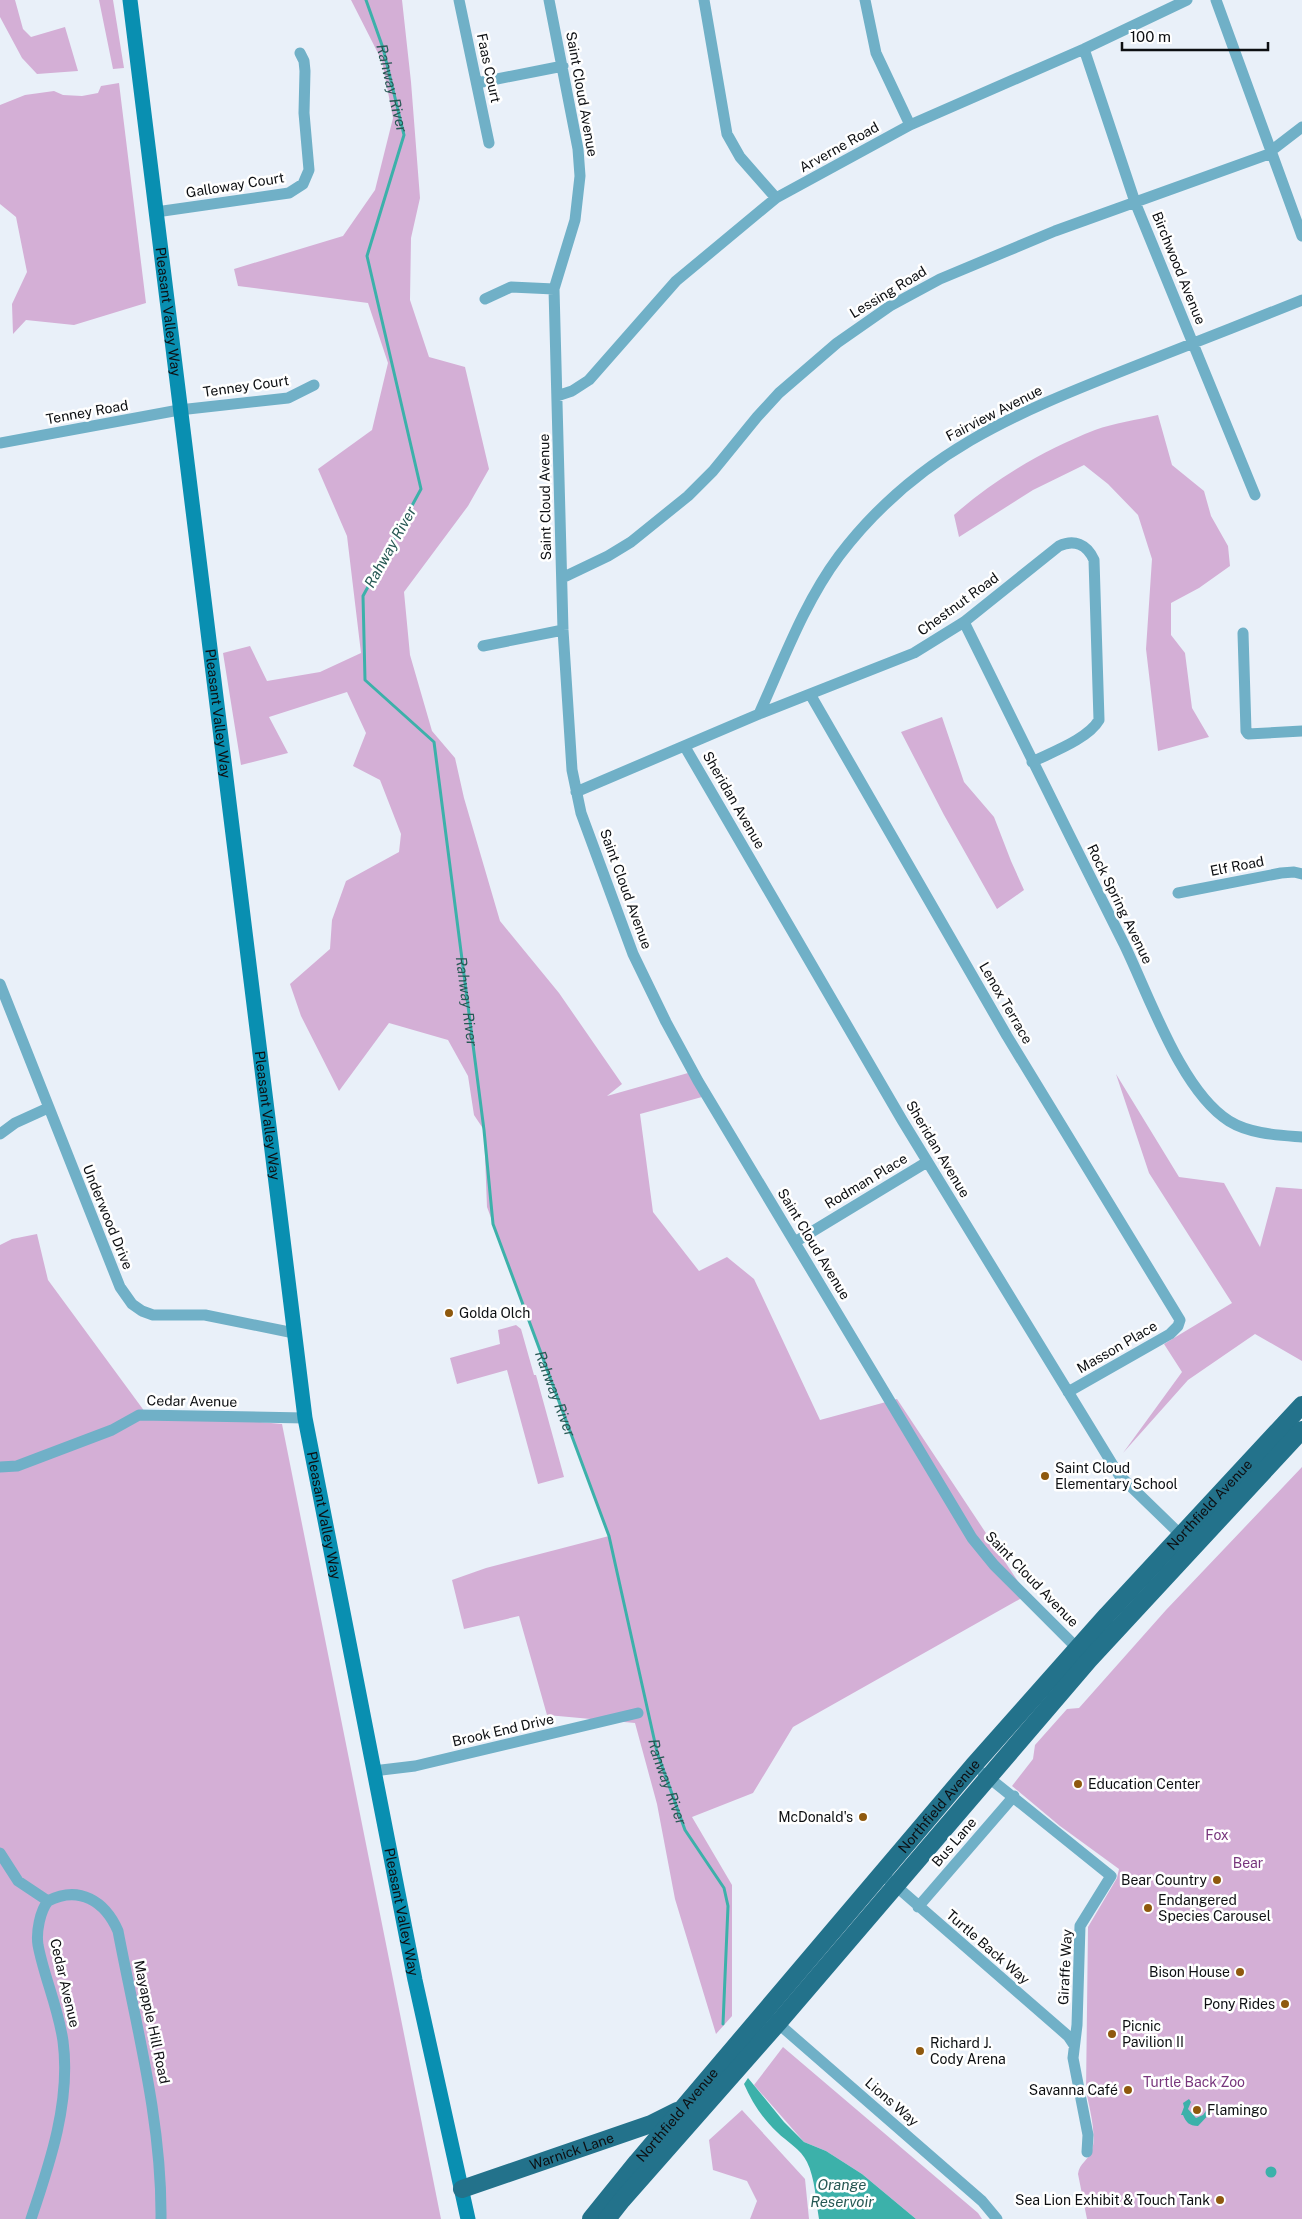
<svg xmlns="http://www.w3.org/2000/svg" width="1302" height="2219" font-family="'Public Sans',sans-serif">
<style>
.green{fill:#d4afd6}
.water{fill:#3cb1aa}
.lines{fill:none;stroke-linecap:round;stroke-linejoin:round}
.stream{stroke:#3cb1aa;stroke-width:3}
.street{stroke:#70b0c7;stroke-width:11}
.secondary{stroke:#098fb1;stroke-width:15}
.primary{stroke:#23728b;stroke-width:18}
.poi-dot{fill:#8f590e;stroke:#fff;stroke-width:2}
.labels{text-anchor:middle;dominant-baseline:central;stroke-width:5;stroke-linejoin:round;paint-order:stroke}
.street-label{font-size:14px;fill:#0d0f12;stroke:#fff}
.poi-label{font-size:14px;fill:#0d0f12;stroke:#fff;text-anchor:start}
.park-label{font-size:14px;fill:#77357c;stroke:#fff}
.water-label{font-size:15px;font-style:italic;fill:#275854;stroke:#fff}
</style>
<rect width="100%" height="100%" fill="#e9f0f9"/>
<path class="green" d="M0,0H15L23,29L31,37L65,27L78,71L37,74L22,58L0,17Z
M99,0H113L124,68L113,69Z
M351,0H402L411,82L420,198L411,238L410,300L429,357L465,367L489,469L468,506L404,592L410,655L432,731L455,758L464,798L500,921L559,993L622,1084L607,1096L688,1073L702,1097L640,1114L653,1212L699,1271L727,1257L754,1279L820,1420L897,1399L1027,1595L793,1727L753,1793L692,1817L732,1885V2016L716,2034L675,1899L657,1804L635,1723L547,1715L519,1616L464,1629L452,1580L486,1568L609,1536L487,1207L484,1130L474,1115L468,1076L448,1040L389,1023L339,1091L301,1016L290,984L330,949L332,920L346,881L399,852L401,834L380,780L353,766L366,733L347,692L269,717L288,753L241,765L223,653L250,646L267,681L320,672L361,653L347,536L318,469L372,430L388,363L368,303L238,286L234,269L343,236L375,190L393,118L382,61Z
M119,83L146,303L74,325L26,320L13,334L12,304L27,272L16,217L0,204V105L25,95L54,91L63,95L82,96L98,93L101,86Z
M1158,415L1172,465L1204,491L1211,516L1228,546L1230,566L1199,588L1171,603V635L1185,653L1192,708L1209,737L1158,751L1146,649L1152,559L1138,515L1108,484L1084,465L1033,490L959,537L954,515C994,479 1044,450 1095,430C1114,423 1137,420 1158,415Z
M942,717L964,782L994,817L1011,861L1024,890L997,909L944,815L901,732Z
M1116,1074L1179,1177L1224,1183L1260,1247L1276,1187L1302,1189V1361L1255,1334L1188,1380L1123,1453L1182,1372L1164,1344L1232,1303L1149,1173Z
M37,1234L48,1280L145,1412L282,1424L441,2219H0V1245L12,1239Z
M516,1325L521,1329L534,1375H536L564,1477L538,1484L507,1370L457,1384L450,1358L500,1344L498,1330Z
M1302,1467V2219H1087L1078,2174C1079,2163 1089,2160 1092,2150C1097,2135 1089,2106 1086,2091L1088,1927L1117,1878L1119,1869L1060,1826L1012,1786L1033,1759L1035,1745L1067,1709L1079,1708L1166,1610Z
M783,2047L978,2213L982,2219H916L862,2174L826,2151L804,2142L754,2085Z
M742,2110L805,2179L809,2219H750L757,2201L747,2181L713,2170L709,2140Z"/>
<path class="water" d="M748,2078L784,2122L804,2142L826,2151L862,2174L916,2219H819C816,2201 815,2178 807,2162C801,2149 787,2142 777,2132C762,2118 752,2102 744,2084Z
M1189,2099L1191,2102L1188,2109L1196,2118L1203,2115L1208,2108L1214,2109L1198,2126C1189,2126 1186,2122 1183,2115H1181L1184,2107L1183,2103Z
M1265.5 2172a5.5 5.5 0 1 1 11 0a5.5 5.5 0 1 1-11 0Z"/>
<g class="lines">
<path class="stream" id="s1" d="M366,0L383,48L404,135L367,256L421,489L363,596L365,680L434,742L484,1130L493,1224L609,1536L657,1752L685,1830L724,1888L728,1906L723,2024"/>
<path class="street" d="M459,0L489,143
M549,0L578,149L580,176L575,220L554,289L563,630L572,770L581,813L633,954L666,1022L698,1081L972,1538L994,1565L1082,1653
M704,0L727,134L740,157L776,198
M865,0L876,53L910,125
M1216,0L1302,236
M1084,49L1135,202L1255,495
M477,83L563,66
M1271,151L1302,127
M156,212L289,193L303,184L309,170L304,113L305,71L304,61L300,53
M485,299L511,287L554,289
M557,396L572,391L589,380L676,281L776,198L910,125L1084,49L1187,0
M0,443L179,410L288,398L314,385
M562,578L608,556L631,542L688,496L713,471L757,417L779,393L837,343L890,306L940,279L1055,231L1272,153
M964,622C1017,729 1070,837 1124,944C1149,995 1181,1091 1229,1121C1250,1134 1278,1135 1302,1137
M1243,633L1246,731L1248,734L1302,731
M483,646L563,630
M810,694L1007,1036L1180,1320L1178,1326L1170,1334L1068,1392
M759,714C783,661 804,603 839,556C917,453 1014,414 1130,368C1187,346 1245,323 1302,300
M685,747L902,1120L1119,1475L1186,1540
M576,792L759,714L914,653L964,622L1059,546C1074,539 1087,544 1094,560L1099,720C1088,739 1052,752 1032,762
M1178,893L1281,873L1294,872L1302,874
M0,984L120,1287L132,1304L142,1311L153,1315H205L294,1333
M0,1134L15,1123L48,1108
M795,1242L927,1162
M0,1467L17,1466L112,1430L139,1415L305,1418
M373,1771L415,1766L638,1713
M983,1773L1111,1876L1080,1926L1077,2025L1073,2058L1088,2135L1087,2152
M0,1853L18,1881L48,1901C79,1885 105,1901 118,1931C136,2026 162,2121 161,2219
M881,1873L1068,2036L1074,2045
M918,1907L1014,1796
M773,2019L982,2201L997,2219
M31,2219C50,2163 71,2101 63,2041C58,2007 44,1977 38,1945C36,1932 40,1911 48,1901"/>
<path class="secondary" id="s2" d="M130,0L305,1418L415,1980L468,2219"/>
<g class="primary">
<path id="s3" d="M462,2189L651,2124L677,2111"/>
<path id="s4" d="M591,2219L637,2162L973,1766L1107,1615L1302,1405"/>
<path d="M607,2219L622,2200L778,2023L1089,1660L1302,1430"/>
</g>
</g>
<g class="poi-dot">
<circle cx="449" cy="1313" r="5"/>
<circle cx="1045" cy="1476" r="5"/>
<circle cx="1078" cy="1784" r="5"/>
<circle cx="863" cy="1817" r="5"/>
<circle cx="1217" cy="1880" r="5"/>
<circle cx="1148" cy="1908" r="5"/>
<circle cx="1240" cy="1972" r="5"/>
<circle cx="1285" cy="2004" r="5"/>
<circle cx="1112" cy="2034" r="5"/>
<circle cx="920" cy="2051" r="5"/>
<circle cx="1128" cy="2090" r="5"/>
<circle cx="1197" cy="2110" r="5"/>
<circle cx="1220" cy="2200" r="5"/>
</g>
<g class="labels">
<g class="street-label">
<text transform="translate(489 68) rotate(78)">Faas Court</text>
<text transform="translate(582 94) rotate(80)">Saint Cloud Avenue</text>
<text transform="translate(839 147) rotate(-29)">Arverne Road</text>
<text transform="translate(235 185) rotate(-9)">Galloway Court</text>
<text transform="translate(1179 268) rotate(68)">Birchwood Avenue</text>
<text transform="translate(888 292) rotate(-31)">Lessing Road</text>
<text stroke="none"><textPath href="#s2" startOffset="314">Pleasant Valley Way</textPath></text>
<text transform="translate(246 386) rotate(-8)">Tenney Court</text>
<text transform="translate(87 412) rotate(-10)">Tenney Road</text>
<text transform="translate(994 413) rotate(-27)">Fairview Avenue</text>
<text transform="translate(545 497) rotate(-91)">Saint Cloud Avenue</text>
<text transform="translate(958 604) rotate(-36)">Chestnut Road</text>
<text stroke="none"><textPath href="#s2" startOffset="719">Pleasant Valley Way</textPath></text>
<text transform="translate(734 800) rotate(60)">Sheridan Avenue</text>
<text transform="translate(1237 866) rotate(-11)">Elf Road</text>
<text transform="translate(626 889) rotate(70)">Saint Cloud Avenue</text>
<text transform="translate(1120 904) rotate(64)">Rock Spring Avenue</text>
<text transform="translate(1006 1003) rotate(60)">Lenox Terrace</text>
<text stroke="none"><textPath href="#s2" startOffset="1124">Pleasant Valley Way</textPath></text>
<text transform="translate(938 1149) rotate(59)">Sheridan Avenue</text>
<text transform="translate(866 1181) rotate(-31)">Rodman Place</text>
<text transform="translate(108 1217) rotate(68)">Underwood Drive</text>
<text transform="translate(814 1244) rotate(59)">Saint Cloud Avenue</text>
<text transform="translate(1117 1347) rotate(-30)">Masson Place</text>
<text transform="translate(192 1401) rotate(1)">Cedar Avenue</text>
<text stroke="none"><textPath href="#s4" startOffset="945">Northfield Avenue</textPath></text>
<text stroke="none"><textPath href="#s2" startOffset="1528">Pleasant Valley Way</textPath></text>
<text transform="translate(1032 1579) rotate(46)">Saint Cloud Avenue</text>
<text transform="translate(503 1730) rotate(-13)">Brook End Drive</text>
<text stroke="none"><textPath href="#s4" startOffset="540">Northfield Avenue</textPath></text>
<text transform="translate(954 1842) rotate(-49)">Bus Lane</text>
<text stroke="none"><textPath href="#s2" startOffset="1932">Pleasant Valley Way</textPath></text>
<text transform="translate(988 1947) rotate(41)">Turtle Back Way</text>
<text transform="translate(1065 1967) rotate(-87)">Giraffe Way</text>
<text transform="translate(65 1983) rotate(77)">Cedar Avenue</text>
<text transform="translate(152 2022) rotate(78)">Mayapple Hill Road</text>
<text transform="translate(892 2102) rotate(41)">Lions Way</text>
<text stroke="none"><textPath href="#s4" startOffset="135">Northfield Avenue</textPath></text>
<text stroke="none"><textPath href="#s3" startOffset="116">Warnick Lane</textPath></text>
</g>
<g class="poi-label">
<text x="459" y="1313">Golda Olch</text>
<text x="1055" y="1468">Saint Cloud<tspan x="1055" dy="16">Elementary School</tspan></text>
<text x="1088" y="1784">Education Center</text>
<text x="853" y="1817" text-anchor="end">McDonald's</text>
<text x="1207" y="1880" text-anchor="end">Bear Country</text>
<text x="1158" y="1900">Endangered<tspan x="1158" dy="16">Species Carousel</tspan></text>
<text x="1230" y="1972" text-anchor="end">Bison House</text>
<text x="1275" y="2004" text-anchor="end">Pony Rides</text>
<text x="1122" y="2026">Picnic<tspan x="1122" dy="16">Pavilion II</tspan></text>
<text x="930" y="2043">Richard J.<tspan x="930" dy="16">Cody Arena</tspan></text>
<text x="1118" y="2090" text-anchor="end">Savanna Café</text>
<text x="1207" y="2110">Flamingo</text>
<text x="1210" y="2200" text-anchor="end">Sea Lion Exhibit &amp; Touch Tank</text>
</g>
<g class="park-label">
<text x="1217" y="1835">Fox</text>
<text x="1248" y="1863">Bear</text>
<text x="1194" y="2082">Turtle Back Zoo</text>
</g>
<g class="water-label">
<text stroke="none"><textPath href="#s1" startOffset="92">Rahway River</textPath></text>
<text transform="translate(390 547) rotate(-61)">Rahway River</text>
<text stroke="none"><textPath href="#s1" startOffset="1066">Rahway River</textPath></text>
<text stroke="none"><textPath href="#s1" startOffset="1471">Rahway River</textPath></text>
<text stroke="none"><textPath href="#s1" startOffset="1876">Rahway River</textPath></text>
<text x="842" y="2184">Orange<tspan x="842" dy="17">Reservoir</tspan></text>
</g>
</g>
<path d="M1122 42v8h146v-8" fill="none" stroke="#0d0f12" stroke-width="2.5"/>
<text x="1130" y="42" font-size="15" fill="#0d0f12" stroke="#ffffff" stroke-width="4" paint-order="stroke">100 m</text>
</svg>
